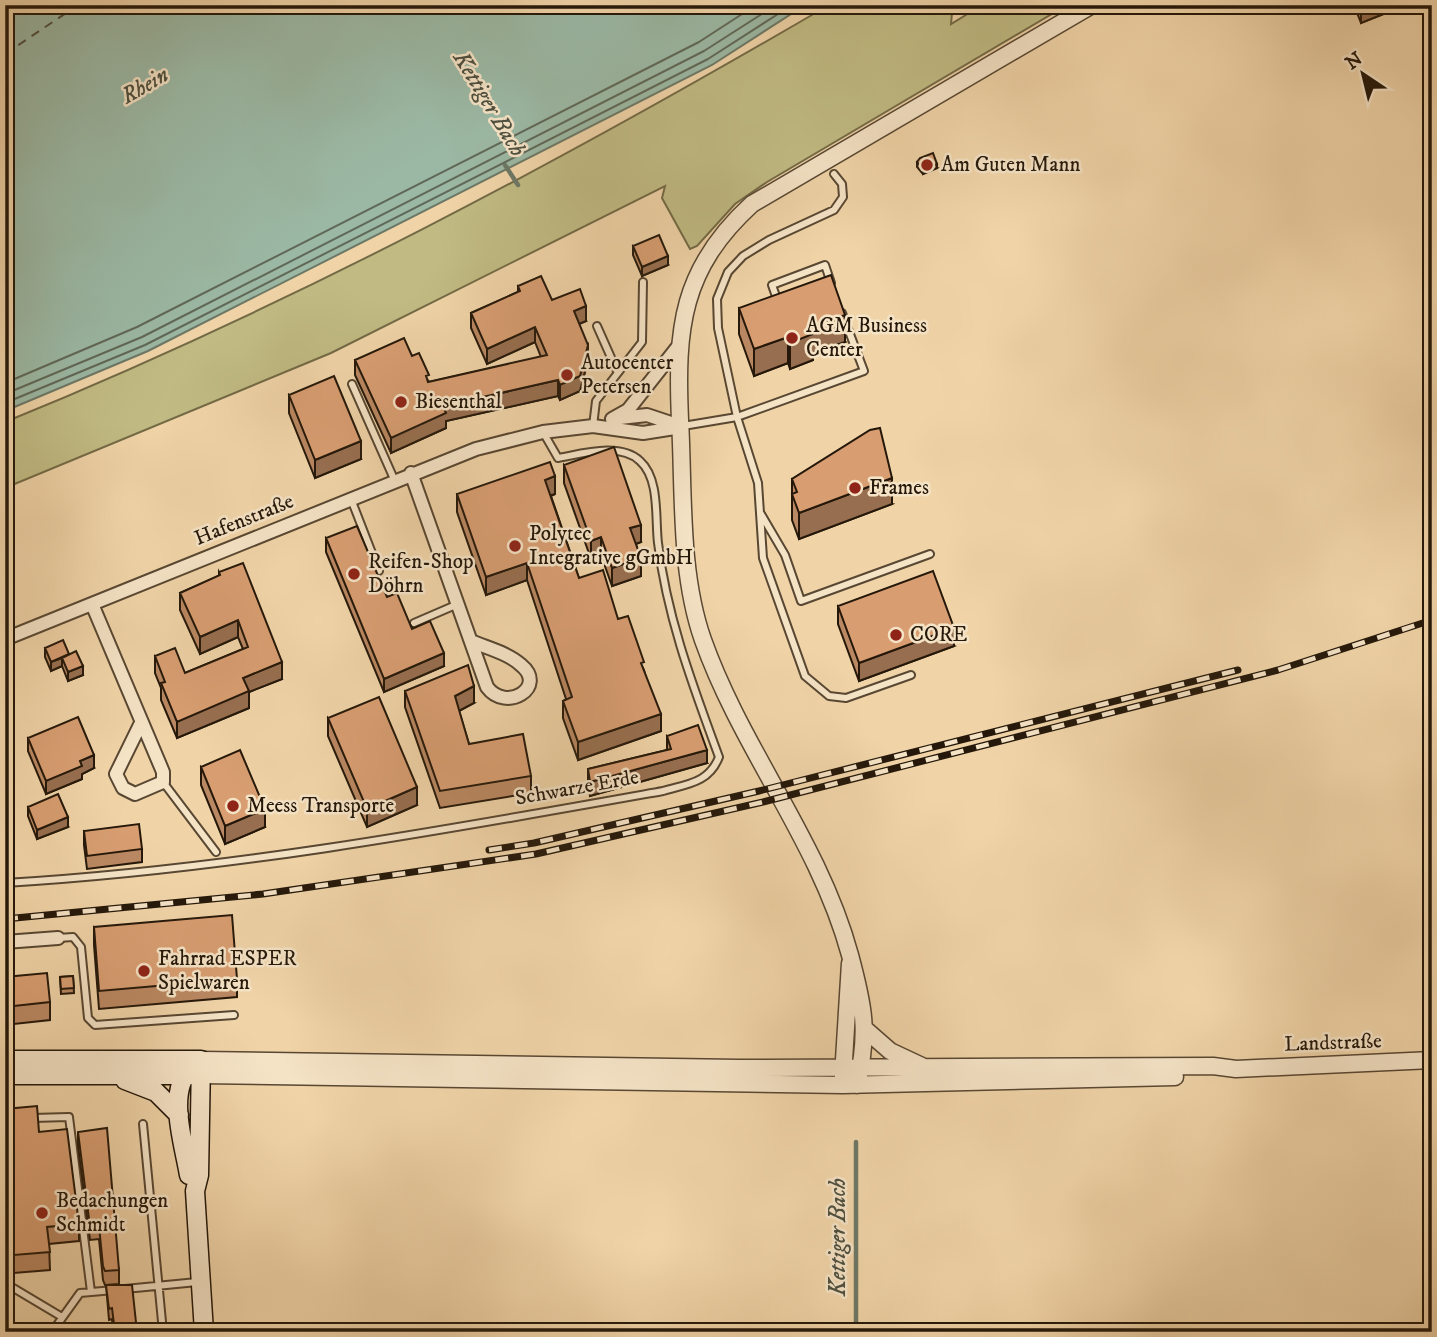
<svg xmlns="http://www.w3.org/2000/svg" width="1437" height="1337" font-family="'IM FELL DW Pica',serif">
<style>
.green{fill:#c1bb83;stroke:#736a46;stroke-width:2}
.water{fill:#9bb8a4;stroke:#6c7866;stroke-width:2}
.lines{fill:none;stroke-linecap:round;stroke-linejoin:round}
.shore{stroke:#606857;stroke-width:2}
.stream{stroke:#6c7866;stroke-width:4.5}
.ferry{stroke:#4e5040;stroke-width:2;stroke-dasharray:9 7;stroke-linecap:butt}
.service-casing{stroke:#584732;stroke-width:10}
.minor-casing{stroke:#584732;stroke-width:16}
.tertiary-casing{stroke:#584732;stroke-width:19}
.secondary-casing{stroke:#25180a;stroke-width:21}
.service{stroke:#f5e3c6;stroke-width:6}
.minor{stroke:#f5e3c6;stroke-width:12}
.tertiary{stroke:#f5e3c6;stroke-width:16}
.secondary{stroke:#f5e3c6;stroke-width:18}
.rail-casing{stroke:#25180a;stroke-width:7}
.rail{stroke:#f5e3c6;stroke-width:4.5;stroke-dasharray:13;stroke-linecap:butt}
.wall{fill:#ba8862;stroke:#25180a;stroke-width:2}
.shaded-wall{fill:#976f50;stroke:#25180a;stroke-width:2}
.building{fill:#d89e72;stroke:#25180a;stroke-width:2}
.poi-dot{fill:#8f2418;stroke:#f5e3c6;stroke-width:2.5}
.labels{text-anchor:middle;dominant-baseline:central;stroke-width:5;stroke-linejoin:round;paint-order:stroke}
.poi-label{font-size:21px;fill:#25180a;stroke:#f5e3c6;text-anchor:start}
.street-label{font-size:21px;fill:#25180a;stroke:#f5e3c6}
.water-label{font-size:23px;font-style:italic;fill:#4e5040;stroke:#f5e3c6}
</style>
<rect width="100%" height="100%" fill="#f0d4a8"/>
<filter id="stains"><feTurbulence type="fractalNoise" baseFrequency=".00286" numOctaves="4"/><feColorMatrix values="0 0 0 0 .2 0 0 0 0 .09 0 0 0 0 .02 0 0 0 .5 -.17"/></filter>
<radialGradient id="worn" r=".72"><stop offset=".6" stop-color="#630" stop-opacity="0"/><stop offset="1" stop-color="#630" stop-opacity=".3"/></radialGradient>
<path class="green" d="M829,5H948L952,13L951,24L969,13L957,5H1067L767,182L735,204L697,246L690,249L662,198L665,186L331,353L5,488V422C290,306 564,160 829,5Z"/>
<path class="water" d="M5,5H805L712,65L148,351L5,411Z"/>
<g class="lines">
<path class="shore" d="M5,383L137,327L699,42L756,5
M5,394L142,337L704,51L776,5
M5,403L145,345L708,59L792,5"/>
<path class="stream" d="M505,165L518,185
M856,1332V1142"/>
<path class="ferry" d="M5,54L78,5"/>
<g class="service-casing">
<path id="service" d="M834,174L842,184L843,197L834,210L769,240L743,256L728,272L717,299L718,328L737,417L758,483L763,558L805,676L829,696L846,698L911,675
M778,302L772,285L825,265L831,283
M597,326L617,371
M352,384L394,479
M593,426L596,401L642,342L643,282
M683,426L737,417L864,371L842,313
M351,499L379,571
M761,514L785,555L801,601L930,554
M414,623L458,604
M163,782L216,852
M5,883C226,870 445,830 663,791C687,784 709,783 719,757C693,686 667,618 658,543C655,518 660,479 640,461C620,442 581,454 558,458L543,432
M58,938L73,937L81,947L88,1018L95,1025L234,1015
M32,1118L69,1117L91,1292
M143,1124L163,1332
M5,1283L62,1317
M125,1289L197,1282
M52,1332L80,1293L114,1290"/>
</g>
<g class="minor-casing">
<path id="minor" d="M620,418L647,415L680,426
M612,419L628,410L680,344
M411,473L487,687C506,713 548,687 521,665C508,653 487,648 471,641
M92,604L163,772V782L135,794L123,788L116,774L140,725
M5,639L476,449L543,432L593,426L643,433L681,427
M5,942L58,938"/>
</g>
<g class="tertiary-casing">
<path id="tertiary" d="M866,1030L890,1051L922,1066
M201,1060L738,1068L1213,1066L1236,1069L1432,1060
M200,1075L843,1085L1175,1077
M843,1076L850,963
M857,1085C869,1031 864,1007 850,955C819,841 742,750 703,640C679,572 684,491 680,420C676,328 681,269 752,204L1092,5"/>
</g>
<g class="secondary-casing">
<path id="secondary" d="M5,1060H201
M201,1060L199,1175L195,1191L204,1332
M5,1075H200
M125,1080L156,1092L179,1115
M189,1175C184,1144 166,1091 191,1068"/>
</g>
<use href="#service" class="service"/>
<use href="#minor" class="minor"/>
<use href="#tertiary" class="tertiary"/>
<use href="#secondary" class="secondary"/>
<g class="rail-casing">
<path id="rail" d="M489,850L534,843L759,791L1238,670
M5,919L263,894L536,854L763,802L1278,670L1432,620"/>
</g>
<use href="#rail" class="rail"/>
</g>
<path class="wall" d="M1354,5H1406L1361,23Z
M917,162L937,168L923,174L917,167Z
M633,246L668,265L642,276L633,255Z
M518,286L552,300L586,321L579,324L588,360L580,391L560,400L558,396L446,421V428L391,453L355,375V360L412,356L429,382L541,357L535,342L487,364L471,328V313L518,292Z
M739,308L845,342L813,353V360L790,369L788,363L754,376L739,334Z
M289,395L361,459L315,478L289,413Z
M564,465L641,542L636,544L641,576L612,586L601,555L591,559L564,483Z
M792,479L892,504L799,539L792,520Z
M457,494H555L551,496L579,578L618,619L644,670L661,731L578,760L563,718V701L566,699L527,580L486,595L457,512Z
M326,538L387,597L444,666L384,692L326,552Z
M219,572L282,679L249,692V708L177,738L161,700V688L155,673V656L185,673L243,649L238,637L200,654L180,610V593L219,576Z
M838,606L954,646L859,681L838,624Z
M45,648L69,654L83,675L68,681L62,666L51,671L45,657Z
M405,691L474,703L459,711L469,744L531,776V793L440,808L405,707Z
M328,718L417,805L367,827L328,736Z
M667,736L707,763L590,796L588,783V769L667,750Z
M28,738L94,768L82,774V779L46,794L28,751Z
M201,767L265,827L225,844L201,785Z
M28,807L68,827L37,839L28,816Z
M84,831L142,849V862L87,869L84,845Z
M94,927L237,979V997L99,1009L94,945Z
M73,976L74,993L61,994L60,977Z
M5,977L50,1002V1020L5,1025Z
M5,1109L39,1132L79,1224V1241L49,1244L50,1270L14,1273L5,1185Z
M78,1132L119,1270V1284L105,1285L103,1280L99,1239L90,1240L78,1146Z
M106,1285L137,1332H113L112,1319L109,1320Z"/>
<path class="shaded-wall" d="M1372,5H1406L1361,23V10Z
M937,164V168L923,174V169Z
M668,256V265L642,276V267Z
M586,306V321L574,326V311Z
M845,315V342L813,353V360L790,369V343L811,328Z
M535,327V342L487,364V349Z
M788,337V363L754,376V349Z
M588,345V360L580,391L560,400V385Z
M558,380V396L446,421V428L391,453V438L443,406Z
M361,441V459L315,478V460Z
M555,476V494L545,497V480Z
M892,478V504L799,539V513Z
M641,525V542L630,546V528Z
M601,537V555L591,559V541Z
M641,558V576L612,586V568Z
M527,563V580L486,595V577Z
M238,620V637L200,654V637Z
M954,628V646L859,681V663Z
M444,653V666L384,692V679Z
M62,658V666L51,671V662Z
M282,662V679L249,692V708L177,738V722L243,678Z
M83,666V675L68,681V672Z
M474,686V703L455,713V696Z
M13,704V721L5,724V707Z
M661,714V731L578,760V742Z
M707,750V763L590,796V782Z
M94,755V768L82,774V779L46,794V781L80,761Z
M417,787V805L367,827V809Z
M265,809V827L225,844V826Z
M68,817V827L37,839V830Z"/>
<path class="building" d="M1359,5H1372L1361,10Z
M933,153L937,164L923,169L917,162L920,158Z
M659,235L668,256L642,267L633,246Z
M831,275L845,315L811,328L813,334L790,343L788,337L754,349L739,308Z
M541,276L552,300L580,289L586,306L574,311L588,345L580,376L560,385L558,380L443,406L446,413L391,438L355,360L404,338L412,356L419,353L429,375L426,376L428,382L547,355L535,327L487,349L471,313L520,291L518,286Z
M334,376L361,441L315,460L289,395Z
M880,428L892,478L799,513L792,494L797,492L792,479L870,430Z
M614,447L641,525L630,528L641,558L612,568L601,537L591,541L564,465Z
M550,462L555,476L545,480L579,578L603,570L618,619L628,616L644,662L641,663L661,714L578,742L563,701L572,697L527,563L486,577L457,494Z
M357,526L387,597L397,593L412,629L430,621L444,653L384,679L326,538Z
M243,563L282,662L243,678L249,691L177,722L161,683L165,682L155,656L175,648L185,673L248,647L238,620L200,637L180,593L220,575L219,572Z
M933,571L954,628L859,663L838,606Z
M63,640L69,654L51,662L45,648Z
M76,651L83,666L68,672L62,658Z
M468,665L474,686L455,696L469,744L523,734L531,776L440,791L405,691Z
M5,687L13,704L5,707Z
M379,697L417,787L367,809L328,718Z
M78,717L94,755L80,761L82,766L46,781L28,738Z
M698,725L707,750L590,782L588,769L671,749L667,736Z
M240,750L265,809L225,826L201,767Z
M58,794L68,817L37,830L28,807Z
M139,824L142,849L87,856L84,831Z
M232,915L237,979L99,991L94,927Z
M47,973L50,1002L5,1007V977Z
M73,976L74,988L61,989L60,977Z
M37,1106L39,1132L67,1129L79,1224L47,1227L50,1252L14,1255L5,1168V1109Z
M107,1128L119,1270L105,1271L103,1266L99,1226L90,1227L78,1132Z
M106,1285H132L137,1332H115L112,1308L109,1309Z"/>
<g class="poi-dot">
<circle cx="927" cy="165" r="7"/>
<circle cx="792" cy="338" r="7"/>
<circle cx="567" cy="375" r="7"/>
<circle cx="401" cy="402" r="7"/>
<circle cx="855" cy="488" r="7"/>
<circle cx="515" cy="546" r="7"/>
<circle cx="354" cy="574" r="7"/>
<circle cx="896" cy="635" r="7"/>
<circle cx="233" cy="806" r="7"/>
<circle cx="144" cy="971" r="7"/>
<circle cx="42" cy="1213" r="7"/>
</g>
<g class="labels">
<g class="poi-label">
<text x="941" y="165">Am Guten Mann</text>
<text x="806" y="326">AGM Business<tspan x="806" dy="24">Center</tspan></text>
<text x="581" y="363">Autocenter<tspan x="581" dy="24">Petersen</tspan></text>
<text x="415" y="402">Biesenthal</text>
<text x="869" y="488">Frames</text>
<text x="529" y="534">Polytec<tspan x="529" dy="24">Integrative gGmbH</tspan></text>
<text x="368" y="562">Reifen-Shop<tspan x="368" dy="24">Döhrn</tspan></text>
<text x="910" y="635">CORE</text>
<text x="247" y="806">Meess Transporte</text>
<text x="158" y="959">Fahrrad ESPER<tspan x="158" dy="24">Spielwaren</tspan></text>
<text x="56" y="1201">Bedachungen<tspan x="56" dy="24">Schmidt</tspan></text>
</g>
<g class="street-label">
<text transform="translate(244 520) rotate(-22)">Hafenstraße</text>
<text transform="translate(577 788) rotate(-10)">Schwarze Erde</text>
<text transform="translate(1333 1043) rotate(-2)">Landstraße</text>
</g>
<g class="water-label">
<text transform="translate(145 86) rotate(-30)">Rhein</text>
<text transform="translate(489 104) rotate(59)">Kettiger Bach</text>
<text transform="translate(838 1237) rotate(-90)">Kettiger Bach</text>
</g>
</g>
<rect width="1437" height="1337" fill="none" stroke="#f0d4a8" stroke-width="28"/>
<rect x="7" y="7" width="1423" height="1323" fill="none" stroke="#25180a" stroke-width="3.5"/>
<rect x="14" y="14" width="1409" height="1309" fill="none" stroke="#25180a" stroke-width="2"/>
<g transform="translate(1363 74) rotate(325)" stroke="#f5e3c6" stroke-width="5" paint-order="stroke">
<path d="M0-5L12 26L0 18L-12 26Z" fill="#25180a"/>
<text y="-10" font-size="19" font-weight="bold" text-anchor="middle" fill="#25180a">N</text>
</g>
<rect width="100%" height="100%" filter="url(#stains)"/>
<rect width="100%" height="100%" fill="url(#worn)"/>
</svg>
